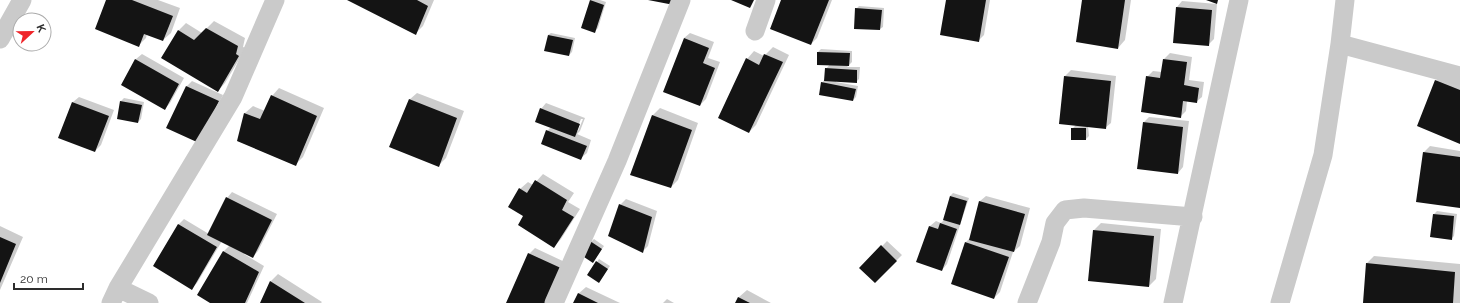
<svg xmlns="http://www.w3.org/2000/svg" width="1460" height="303" font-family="Raleway,sans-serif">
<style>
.shadow{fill:#0003;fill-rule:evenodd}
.building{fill:#141414}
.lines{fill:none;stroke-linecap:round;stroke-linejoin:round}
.minor{stroke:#cacaca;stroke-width:19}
</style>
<rect width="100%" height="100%" fill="#fff"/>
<path class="shadow" d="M107,0H158L180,8L171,33L163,40L147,34L146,38L138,46Z
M349,0H434L423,26L415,34Z
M591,0H600L606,2L598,28L595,31Z
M782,0H832L817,38L811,44Z
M947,0H990L984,35L978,41Z
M1083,0H1131L1125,40L1118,48Z
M1182,1L1217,4L1214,39L1208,45L1174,42L1177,7Z
M859,6L884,8L883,27L880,29L856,9Z
M214,21L245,38L243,47L246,48L225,83L218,91L163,57L179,30L186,23L202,33Z
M551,33L575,38L572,52L569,55L548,35Z
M690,33L714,42L708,58L720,62L706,99L700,105L684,38Z
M773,47L789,55L756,125L749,132L747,59L754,51L764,56Z
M821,49L852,51V62L847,67H860L859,79L856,82L836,81V82L858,86L856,97L853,100L822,83L825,79L826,69L830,64H818V52Z
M1170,53L1192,57L1189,80L1204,82L1202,97L1196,102L1187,101L1186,111L1180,117L1147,77L1153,71L1162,72L1164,59Z
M142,54L184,78L170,103L165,109L122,84L136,59Z
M1071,70L1116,76L1111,123L1105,128L1088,126L1089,136L1086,139L1072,129L1076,125L1060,123L1065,76Z
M1443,73L1460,80V143L1436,81Z
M192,81L223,95L199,142L168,127L187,86Z
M279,88L324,108L303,157L295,165L238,141L245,113L253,106L265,111L272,96Z
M417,93L464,111L446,158L438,166L409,100Z
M79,97L114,110L101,145L95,151L73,102Z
M124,98L144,102L141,119L138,122L118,118L121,101Z
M546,103L585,118L580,131L577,134L591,140L587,153L581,158L547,131L551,127L541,109ZM581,119H583L578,131H576Z
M660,108L698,123L678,180L671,187L653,115Z
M1149,117L1189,121L1183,167L1178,173L1144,122Z
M1430,146L1460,151V207L1417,201L1424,152Z
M543,174L574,193L568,202L580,209L561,239L554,247L524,216L520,189L528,182L533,185Z
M232,192L277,214L258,251L253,257L245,253L244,254L264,266L247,303H212L198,295L224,251L230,245L222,241L197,283L192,288L154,265L179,224L184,219L209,234L227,198Z
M953,193L969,198L947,264L942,270L930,226L936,221L941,223L945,219L950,196Z
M986,196L1030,208L1020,246L1013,252L1000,292L994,298L966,242L970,238L980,201Z
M626,199L657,211L648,246L642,252L620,205Z
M1437,211L1457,214L1454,236L1451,239L1431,237L1434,214Z
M1101,223L1161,229L1156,279L1149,286L1094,230Z
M0,226L23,237L0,290Z
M594,239L604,246L593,262L591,242Z
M887,241L902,255L875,282L861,268Z
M535,248L567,263L507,303L529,254Z
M1374,256L1460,264V303H1364L1367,263Z
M599,259L610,266L599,282L597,262Z
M278,274L322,302L321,303H261L271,281Z
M586,287L620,303H574L578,294Z
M747,290L771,303H736L739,297Z
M667,299L674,303H663Z"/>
<path class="building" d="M106,0H132L173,16L163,41L144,34L139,47L95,29Z
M347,0H417L428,6L416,35Z
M590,0L604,5L595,33L581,28Z
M648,0H675L674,5Z
M731,0H754L750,8Z
M781,0H829L811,45L770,29Z
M946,0H986L979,42L940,35Z
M1082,0H1125L1118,49L1076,42Z
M1206,0H1218L1217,4Z
M1176,7L1212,10L1209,46L1173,43Z
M855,8L882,10L880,30L854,29Z
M206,28L238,46L236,54L239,56L218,92L161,58L178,30L194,40Z
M548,35L573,40L569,56L544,51Z
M684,38L709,48L703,63L715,68L700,106L663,92Z
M817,52L850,53L849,66L817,65Z
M764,54L783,62L749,133L718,118L746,58L759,65Z
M135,59L179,84L165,110L121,85Z
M1163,59L1187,62L1184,85L1199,88L1197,103L1183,101L1181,118L1141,112L1146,76L1160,78Z
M825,68L857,70V83L824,81Z
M1064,76L1111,81L1106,129L1059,124Z
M1435,80L1460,90V144L1417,126Z
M821,82L856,89L853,101L819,95Z
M186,86L219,101L199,143L166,128Z
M271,95L317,116L296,166L237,141L244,113L260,119Z
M409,99L457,118L439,167L389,147Z
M120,101L142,105L138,123L117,119Z
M72,102L109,116L95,152L58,138Z
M540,108L580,124L575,137L535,122Z
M652,115L692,130L671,188L630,175Z
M1143,122L1183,127L1178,174L1137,169Z
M1071,128H1086V140H1071Z
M546,130L587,146L581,160L541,144Z
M1423,152L1460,157V208L1416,202Z
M535,180L567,200L562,210L574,217L554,248L518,225L523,216L508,207L519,188L527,193Z
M950,196L967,201L960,225L943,220Z
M226,197L272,220L253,258L207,235Z
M979,201L1025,214L1014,252L969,240Z
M619,204L652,217L643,253L608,236Z
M1433,214L1454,216L1452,240L1430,237Z
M940,223L957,229L942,271L916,262L929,226L938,229Z
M178,224L217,247L192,290L153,266Z
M1093,230L1154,236L1149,287L1088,281Z
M0,237L16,244L0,283Z
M590,241L602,249L593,263L581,255Z
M965,242L1009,257L994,299L951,284Z
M881,245L897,261L875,283L859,268Z
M223,251L259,272L245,303H210L197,295Z
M528,253L563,269L547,303H506Z
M596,261L608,269L599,283L587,275Z
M1366,263L1455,272L1453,303H1363Z
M270,281L305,303H260Z
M578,293L598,303H573Z
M738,297L750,303H735Z"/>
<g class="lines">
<path class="minor" d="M755,31L766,0
M0,39L22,0
M1340,44L1460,76
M118,288L149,303
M111,303L118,288L233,97L275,0
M554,303L617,161L681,0
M1027,303L1051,242L1055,223L1065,210L1084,208L1193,217
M1173,303L1239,0
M1280,303L1323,155L1340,44L1345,0"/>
</g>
<g transform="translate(32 32) rotate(68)"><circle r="19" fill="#ffffff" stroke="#ababab"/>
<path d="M0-3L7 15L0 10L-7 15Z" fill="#ef2429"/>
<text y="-6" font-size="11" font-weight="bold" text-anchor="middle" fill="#2d2d2d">K</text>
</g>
<path d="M14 283v6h69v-6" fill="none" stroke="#2d2d2d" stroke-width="2"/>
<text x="20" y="283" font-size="12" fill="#2d2d2d" stroke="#ffffff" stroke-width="3" paint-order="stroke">20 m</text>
</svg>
